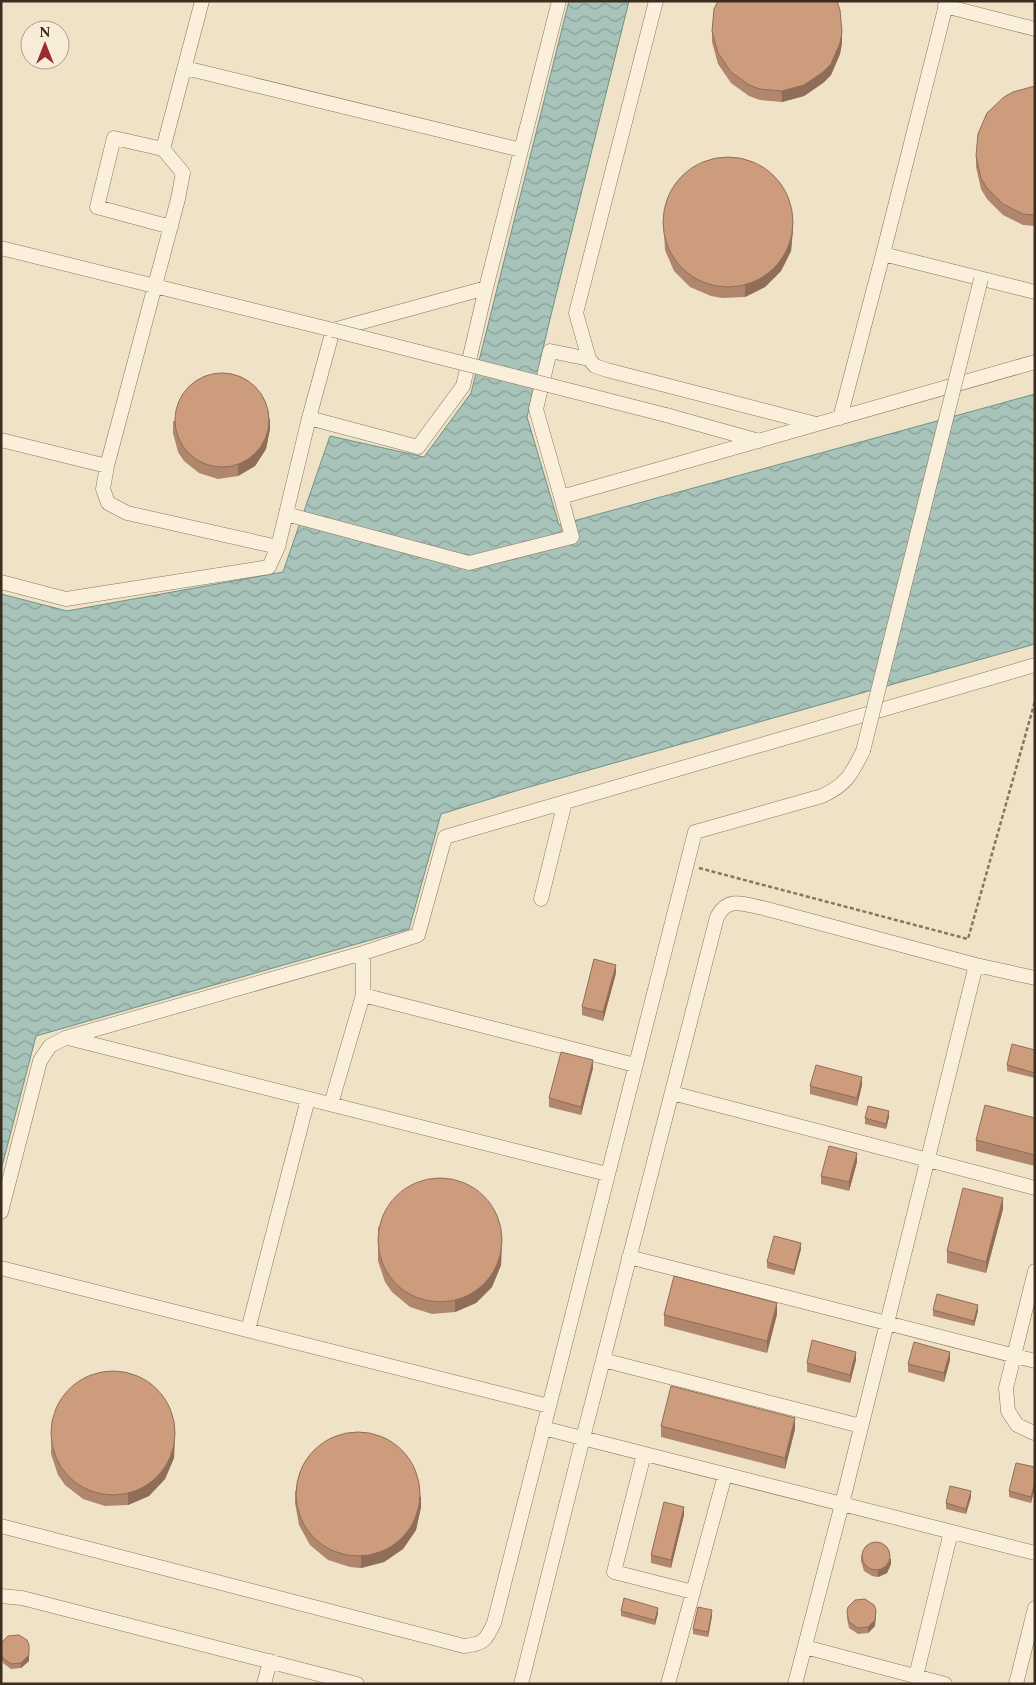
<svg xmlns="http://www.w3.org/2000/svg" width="1036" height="1685" font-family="Spectral,serif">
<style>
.water{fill:url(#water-waves);stroke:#6e9288}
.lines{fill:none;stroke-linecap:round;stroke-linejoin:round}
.minor-casing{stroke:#8b745c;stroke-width:15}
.path{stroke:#8b745c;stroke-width:2.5;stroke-dasharray:4 2.5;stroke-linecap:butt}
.minor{stroke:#f9efdb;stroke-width:14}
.minor-bridge-casing{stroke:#8b745c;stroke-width:15;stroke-linecap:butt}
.minor-bridge{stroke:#f9efdb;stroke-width:14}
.wall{fill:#b0866c}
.shaded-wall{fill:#906d58}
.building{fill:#cd9c7d;stroke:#906d58}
</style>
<defs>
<pattern id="water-waves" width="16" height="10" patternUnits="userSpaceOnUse" patternTransform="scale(1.25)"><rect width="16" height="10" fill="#a8c3ba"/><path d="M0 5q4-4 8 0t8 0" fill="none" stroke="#8a9f97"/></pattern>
</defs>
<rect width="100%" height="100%" fill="#efe2c7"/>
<path class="water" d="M569,1H629L549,323L527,417L559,525L1035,394V644L522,789L441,814L409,929L36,1036L1,1170V594L67,611L283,572L330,436L424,457L471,393Z"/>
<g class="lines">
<g class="minor-casing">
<path id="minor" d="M202,1L163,149L183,173L178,199L107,466L103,489L108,503L127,513L278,547
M656,1L576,313L589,359L595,366L607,370L816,424
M945,6L1035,29
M185,68L521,150
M163,149L114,138L97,207L171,227
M1,248L333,330L486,288
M883,254L1035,292
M589,359L550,351L536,409L561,497L1035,362
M666,415L759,441
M309,418L418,447L463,386L486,288L559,1
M840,418L883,254L947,1
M1,440L107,466
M286,514L469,563L572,537L561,497
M1,582L66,599L269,567L278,547L309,418L333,330
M541,899L565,802
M363,995L635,1065
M68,1038L607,1174
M672,1093L1035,1188
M331,1104L363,995V953
M1,1212L40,1061L50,1046L65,1038L363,953L418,935L445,837L1035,665
M629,1257L1035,1361
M1,1268L549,1406
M248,1330L308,1099
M603,1360L861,1426
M543,1428L1035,1553
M1034,1433L1017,1425L1008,1411L1006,1388L1035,1271
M644,1454L614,1572L693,1592
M1,1526L464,1646C484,1644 486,1640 494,1623L695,832L822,796C847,784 851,775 863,751
M1,1596L22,1598L357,1684
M805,1647L945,1684
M916,1676L951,1532
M264,1684L270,1661
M521,1684L583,1438L717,917C728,896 743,904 763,908L976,965L1035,978
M668,1684L725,1475
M795,1684L842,1504L976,965
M1016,1684L1035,1608"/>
</g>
<path class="path" d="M699,868L968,939L1035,701"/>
<use href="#minor" class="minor"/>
<g class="minor-bridge-casing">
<path id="minor-bridge" d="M333,330L666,415
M863,751L981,279"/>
</g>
<use href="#minor-bridge" class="minor-bridge"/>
</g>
<path class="wall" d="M712,31L842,43L840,54L831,75L823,83L804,96L782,102L760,100L749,96L731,83L718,64L712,42Z
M1035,86V226L1023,225L1003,215L987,199L981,189L976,167V156Z
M663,216L793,229L791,251L781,271L765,287L745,297L722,298L711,296L690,287L674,271L665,250Z
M173,421L270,429L266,449L255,466L238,476L218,479L199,473L184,461L178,452L173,433Z
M616,973L603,1021L582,1015V1007Z
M1035,1050V1078L1007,1071V1065Z
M593,1068L581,1115L549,1107V1098Z
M862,1085L857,1106L810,1094V1086Z
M889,1117L886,1129L865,1124V1118Z
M1035,1118V1166L976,1151V1140Z
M857,1162L849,1191L821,1184V1176Z
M1003,1209L986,1273L947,1263V1251Z
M378,1227L502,1242L501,1265L492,1287L476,1303L455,1312L432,1314L410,1307L392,1292L385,1282L378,1261Z
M801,1249L794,1275L767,1268V1262Z
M933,1310L978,1311L974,1326L933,1316Z
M777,1314L767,1353L664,1326V1315Z
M856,1360L850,1383L807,1372V1363Z
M950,1360L944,1382L908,1372V1364Z
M52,1419L175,1435L174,1458L165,1479L149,1496L128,1505L105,1506L83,1499L65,1485L58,1475L51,1454Z
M661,1426L795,1429L785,1469L661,1437Z
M1035,1467V1487L1031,1503L1009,1497V1491Z
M295,1491L421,1507L416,1530L403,1549L384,1562L361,1568L350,1567L328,1560L310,1545L299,1525L295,1503Z
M971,1497L966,1514L946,1509V1503Z
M684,1515L671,1568L651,1563V1555Z
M861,1555L891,1564L887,1573L878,1577L872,1576L864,1571L861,1561Z
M621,1611L658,1613L655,1625L621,1616Z
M847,1612L876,1615L875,1626L868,1633L858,1634L849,1628L847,1618Z
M712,1616L708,1637L693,1634V1629Z
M1,1643L29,1651V1661L21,1668L11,1669L3,1663L1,1658Z"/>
<path class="shaded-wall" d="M842,32V43L840,54L831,75L823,83L804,96L782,102V91Z
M793,217V229L791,251L781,271L765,287L745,297V285Z
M270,418V429L266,449L255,466L238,476V465Z
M616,965V973L603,1021V1012Z
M593,1060V1068L581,1115V1107Z
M862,1077V1085L857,1106V1098Z
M889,1111V1117L886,1129V1124Z
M857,1153V1162L849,1191V1182Z
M1003,1198V1209L986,1273V1262Z
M502,1231L501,1265L492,1287L476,1303L455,1312V1301Z
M801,1243V1249L794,1275V1270Z
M777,1303V1314L767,1353V1341Z
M978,1305V1311L974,1326V1321Z
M856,1352V1360L850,1383V1375Z
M950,1352V1360L944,1382V1373Z
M795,1418V1429L785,1469V1458Z
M175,1424L174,1458L165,1479L149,1496L128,1505V1494Z
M1035,1482V1487L1031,1503V1497Z
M971,1491V1497L966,1514V1509Z
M421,1496V1507L416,1530L403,1549L384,1562L361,1568V1556Z
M684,1507V1515L671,1568V1560Z
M891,1558V1564L887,1573L878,1577V1571Z
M658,1608V1613L655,1625V1620Z
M712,1610V1616L708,1637V1632Z
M876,1610L875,1626L868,1633V1627Z
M29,1645V1661L21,1668V1663Z"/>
<path class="building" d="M718,1H837L840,10L842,32L840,43L831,64L823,72L804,85L782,91L760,89L749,85L731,72L718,53L712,31L714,9Z
M1035,86V215L1023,214L1003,204L987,188L981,178L976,156L978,134L987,113L1004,97L1013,92Z
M663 222a65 65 0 1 1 130 0a65 65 0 1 1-130 0Z
M175 420a47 47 0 1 1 94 0a47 47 0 1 1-94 0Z
M594,959L616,965L603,1012L582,1007Z
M1012,1044L1035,1050V1073L1007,1065Z
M561,1052L593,1060L581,1107L549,1098Z
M816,1065L862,1077L857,1098L810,1086Z
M985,1105L1035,1118V1155L976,1140Z
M868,1106L889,1111L886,1124L865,1118Z
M829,1146L857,1153L849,1182L821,1176Z
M378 1240a62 62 0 1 1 124 0a62 62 0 1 1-124 0Z
M963,1188L1003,1198L986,1262L947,1251Z
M774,1236L801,1243L794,1270L767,1262Z
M674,1276L777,1303L767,1341L664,1315Z
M937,1294L978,1305L974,1321L933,1310Z
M812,1340L856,1352L850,1375L807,1363Z
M914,1342L950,1352L944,1373L908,1364Z
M51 1433a62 62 0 1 1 124 0a62 62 0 1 1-124 0Z
M671,1386L795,1418L785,1458L661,1426Z
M296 1494a62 62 0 1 1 124 0a62 62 0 1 1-124 0Z
M1016,1463L1035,1467V1482L1031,1497L1009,1491Z
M950,1486L971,1491L966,1509L946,1503Z
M664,1502L684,1507L671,1560L651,1555Z
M862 1556a14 14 0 1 1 28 0a14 14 0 1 1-28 0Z
M624,1598L658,1608L655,1620L621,1611Z
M865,1599L874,1605L876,1610L875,1620L868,1627L858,1628L849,1622L847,1612L848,1607L855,1600Z
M698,1607L712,1610L708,1632L693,1629Z
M19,1635L27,1640L29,1645V1655L21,1663L11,1664L3,1658L1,1652V1643L8,1636Z"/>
<rect width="1036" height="1685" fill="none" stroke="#3b2c20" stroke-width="5"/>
<g transform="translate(45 45)"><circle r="24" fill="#f6ecd7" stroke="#ab9f8e"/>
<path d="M0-4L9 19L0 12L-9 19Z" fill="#9b2b2f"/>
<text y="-8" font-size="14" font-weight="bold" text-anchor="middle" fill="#3b2c20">N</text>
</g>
</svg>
